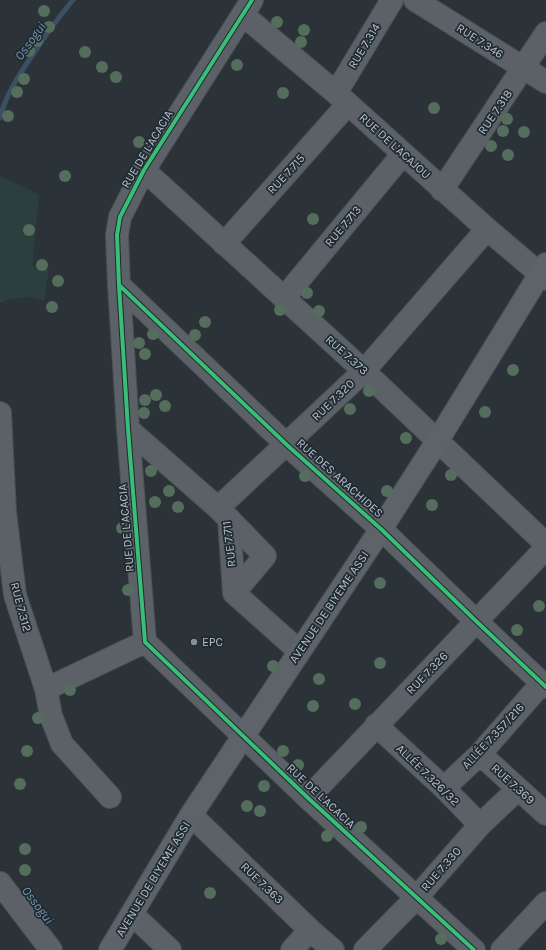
<svg xmlns="http://www.w3.org/2000/svg" width="546" height="950" font-family="Karla,sans-serif">
<style>
.green{fill:#2b403e}
.lines{fill:none;stroke-linecap:round;stroke-linejoin:round}
.stream{stroke:#3b5161;stroke-width:5}
.minor-casing{stroke:#494f53;stroke-width:24}
.major-casing{stroke:#495055;stroke-width:24}
.minor{stroke:#5b6166;stroke-width:22}
.major{stroke:#5d6368;stroke-width:22}
.cycleway-casing{stroke:#1f2a32;stroke-width:6}
.cycleway{stroke:#3abd76;stroke-width:4}
.tree{fill:#546d5c}
.poi-dot{fill:#858f96;stroke:#1f2a32;stroke-width:1.5}
.labels{text-anchor:middle;dominant-baseline:central;stroke-width:3.5;stroke-linejoin:round;paint-order:stroke}
.street-label{font-size:12px;fill:#b6c0c8;stroke:#1f2a32}
.poi-label{font-size:12px;fill:#b6c0c8;stroke:#1f2a32;text-anchor:start}
.water-label{font-size:13px;font-style:italic;fill:#7996aa;stroke:#1f2a32}
</style>
<rect width="100%" height="100%" fill="#2b3338"/>
<path class="green" d="M0,176L39,194L32,266L49,269L44,301L29,297L6,300L0,303Z"/>
<g class="lines">
<path class="stream" d="M0,118C6,94 20,73 34,53C46,34 59,17 73,0"/>
<g class="minor-casing">
<path id="minor" d="M252,0L144,170L120,217L117,235L119,285L128,429L145,642L308,798L474,950
M415,0L546,82
M243,15L336,93L487,229L546,279
M336,93L392,0
M144,170L364,371L546,544
M442,190L546,33
M224,244L348,104
M119,285L287,445L381,529L476,621L546,687
M284,298L403,154
M0,413L5,512L15,595L46,689L145,642
M128,429L218,508L229,519L234,593L299,651
M218,508L364,371L487,229
M229,519L265,556L234,593
M46,689L51,716L62,744L110,797
M376,725L444,788L480,825
M480,754L546,814
M444,788L480,754L542,683
M308,798L546,548
M191,815L310,930L333,950
M0,883L51,950
M132,914L170,950
M292,950L310,930
M365,950L416,898L480,825L518,789
M502,950L546,903"/>
</g>
<g class="major-casing">
<path id="major" d="M110,950L191,815L381,529L438,440L546,264"/>
</g>
<use href="#minor" class="minor"/>
<use href="#major" class="major"/>
<g class="cycleway-casing">
<path id="cycleway" d="M252,0L144,170L120,217L117,235L119,285L128,429L145,642L308,798L474,950
M119,285L287,445L381,529L476,621L546,687"/>
</g>
<use href="#cycleway" class="cycleway"/>
</g>
<g class="tree">
<circle cx="44" cy="11" r="6"/>
<circle cx="277" cy="22" r="6"/>
<circle cx="49" cy="27" r="6"/>
<circle cx="304" cy="30" r="6"/>
<circle cx="37" cy="41" r="6"/>
<circle cx="301" cy="42" r="6"/>
<circle cx="29" cy="51" r="6"/>
<circle cx="85" cy="52" r="6"/>
<circle cx="237" cy="65" r="6"/>
<circle cx="102" cy="67" r="6"/>
<circle cx="116" cy="77" r="6"/>
<circle cx="24" cy="79" r="6"/>
<circle cx="17" cy="92" r="6"/>
<circle cx="283" cy="93" r="6"/>
<circle cx="434" cy="108" r="6"/>
<circle cx="8" cy="116" r="6"/>
<circle cx="507" cy="119" r="6"/>
<circle cx="503" cy="131" r="6"/>
<circle cx="524" cy="132" r="6"/>
<circle cx="139" cy="142" r="6"/>
<circle cx="491" cy="146" r="6"/>
<circle cx="508" cy="155" r="6"/>
<circle cx="65" cy="176" r="6"/>
<circle cx="313" cy="219" r="6"/>
<circle cx="29" cy="230" r="6"/>
<circle cx="42" cy="265" r="6"/>
<circle cx="58" cy="281" r="6"/>
<circle cx="307" cy="293" r="6"/>
<circle cx="52" cy="307" r="6"/>
<circle cx="280" cy="310" r="6"/>
<circle cx="319" cy="311" r="6"/>
<circle cx="205" cy="322" r="6"/>
<circle cx="153" cy="334" r="6"/>
<circle cx="195" cy="335" r="6"/>
<circle cx="139" cy="343" r="6"/>
<circle cx="145" cy="354" r="6"/>
<circle cx="513" cy="370" r="6"/>
<circle cx="369" cy="391" r="6"/>
<circle cx="156" cy="395" r="6"/>
<circle cx="145" cy="400" r="6"/>
<circle cx="165" cy="406" r="6"/>
<circle cx="350" cy="409" r="6"/>
<circle cx="485" cy="412" r="6"/>
<circle cx="144" cy="413" r="6"/>
<circle cx="406" cy="438" r="6"/>
<circle cx="151" cy="471" r="6"/>
<circle cx="451" cy="475" r="6"/>
<circle cx="305" cy="476" r="6"/>
<circle cx="169" cy="491" r="6"/>
<circle cx="387" cy="491" r="6"/>
<circle cx="155" cy="502" r="6"/>
<circle cx="432" cy="505" r="6"/>
<circle cx="178" cy="507" r="6"/>
<circle cx="122" cy="528" r="6"/>
<circle cx="380" cy="583" r="6"/>
<circle cx="128" cy="590" r="6"/>
<circle cx="539" cy="606" r="6"/>
<circle cx="517" cy="630" r="6"/>
<circle cx="380" cy="663" r="6"/>
<circle cx="273" cy="666" r="6"/>
<circle cx="319" cy="679" r="6"/>
<circle cx="70" cy="690" r="6"/>
<circle cx="355" cy="704" r="6"/>
<circle cx="313" cy="706" r="6"/>
<circle cx="38" cy="718" r="6"/>
<circle cx="27" cy="751" r="6"/>
<circle cx="283" cy="751" r="6"/>
<circle cx="298" cy="765" r="6"/>
<circle cx="20" cy="784" r="6"/>
<circle cx="264" cy="786" r="6"/>
<circle cx="247" cy="806" r="6"/>
<circle cx="260" cy="811" r="6"/>
<circle cx="361" cy="827" r="6"/>
<circle cx="327" cy="836" r="6"/>
<circle cx="25" cy="849" r="6"/>
<circle cx="25" cy="870" r="6"/>
<circle cx="210" cy="893" r="6"/>
<circle cx="441" cy="939" r="6"/>
</g>
<circle class="poi-dot" cx="194" cy="642" r="4"/>
<g class="labels">
<g class="street-label">
<text transform="translate(480 41) rotate(33)">RUE 7.346</text>
<text transform="translate(364 46) rotate(-59)">RUE 7.314</text>
<text transform="translate(495 112) rotate(-56)">RUE 7.318</text>
<text transform="translate(395 146) rotate(42)">RUE DE L'ACAJOU</text>
<text transform="translate(147 149) rotate(-59)">RUE DE L'ACACIA</text>
<text transform="translate(286 174) rotate(-48)">RUE 7.715</text>
<text transform="translate(343 226) rotate(-50)">RUE 7.713</text>
<text transform="translate(347 355) rotate(42)">RUE 7.373</text>
<text transform="translate(333 400) rotate(-44)">RUE 7.320</text>
<text transform="translate(340 478) rotate(42)">RUE DES ARACHIDES</text>
<text transform="translate(126 528) rotate(-95)">RUE DE L'ACACIA</text>
<text transform="translate(229 544) rotate(-97)">RUE 7.711</text>
<text transform="translate(21 607) rotate(75)">RUE 7.312</text>
<text transform="translate(329 607) rotate(-56)">AVENUE DE BIYEME ASSI</text>
<text transform="translate(427 673) rotate(-46)">RUE 7.326</text>
<text transform="translate(493 736) rotate(-47)">ALLÉE 7.357/216</text>
<text transform="translate(428 775) rotate(44)">ALLÉE 7.326/32</text>
<text transform="translate(513 784) rotate(42)">RUE 7.369</text>
<text transform="translate(321 796) rotate(43)">RUE DE L'ACACIA</text>
<text transform="translate(441 869) rotate(-49)">RUE 7.330</text>
<text transform="translate(153 879) rotate(-59)">AVENUE DE BIYEME ASSI</text>
<text transform="translate(262 883) rotate(44)">RUE 7.363</text>
</g>
<g class="poi-label">
<text x="202" y="642">EPC</text>
</g>
<g class="water-label">
<text transform="translate(30 41) rotate(-54)">Ossogui</text>
<text transform="translate(38 905) rotate(53)">Ossogui</text>
</g>
</g>
</svg>
